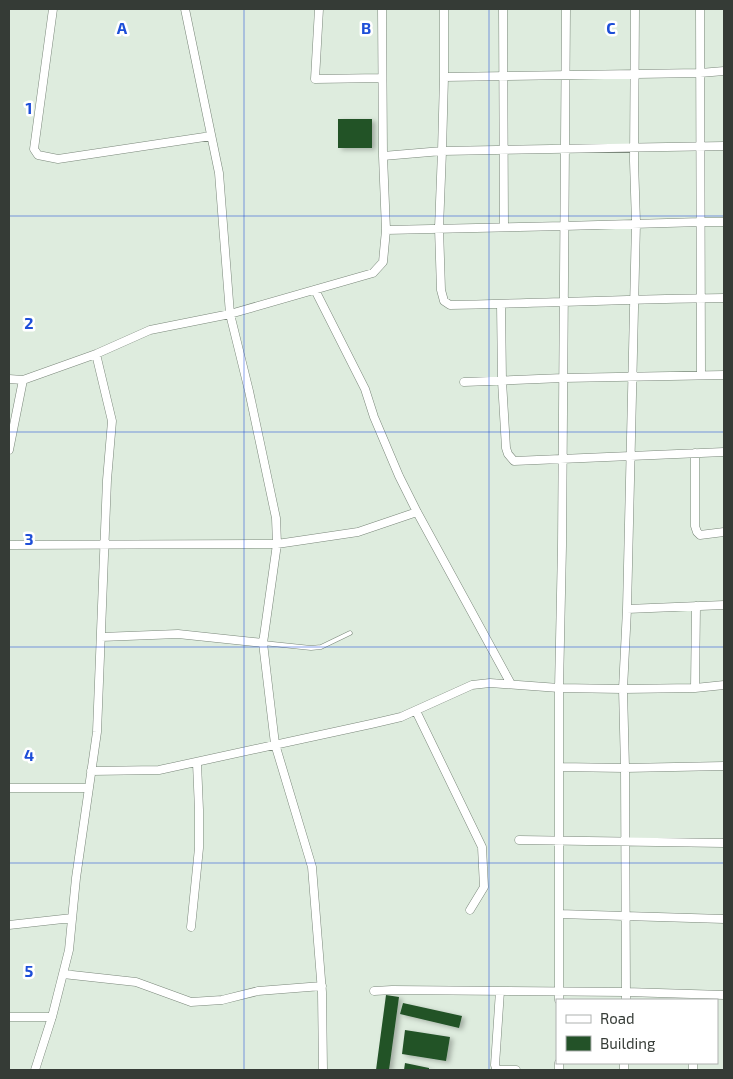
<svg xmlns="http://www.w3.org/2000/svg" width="733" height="1079" font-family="'Exo 2',sans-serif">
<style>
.building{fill:#235228;filter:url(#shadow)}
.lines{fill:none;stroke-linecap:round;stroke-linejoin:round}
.service-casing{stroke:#7a877a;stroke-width:5}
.minor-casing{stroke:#7a877a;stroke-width:9}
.service{stroke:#fff;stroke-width:4}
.minor{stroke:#fff;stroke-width:8}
.grid{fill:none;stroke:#1d4ed8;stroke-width:1;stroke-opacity:0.55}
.grid-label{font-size:16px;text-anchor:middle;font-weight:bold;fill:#1d4ed8;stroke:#fff;stroke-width:5;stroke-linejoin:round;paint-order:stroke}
</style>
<defs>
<filter id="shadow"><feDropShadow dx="3.5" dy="2" stdDeviation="2.5" flood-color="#0004"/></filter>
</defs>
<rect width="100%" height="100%" fill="#deecde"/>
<path class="building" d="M338,119H372V148H338Z
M386,995L399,997L389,1070H376Z
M403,1003L462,1016L459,1028L400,1014Z
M405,1030L450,1037L446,1061L402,1054Z
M405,1063L429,1068V1070H404Z"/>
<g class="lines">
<g class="service-casing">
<path id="service" d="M263,643L311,648L321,647L350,633"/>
</g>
<g class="minor-casing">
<path id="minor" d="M53,9L34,149L38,155L58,159L211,136
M185,9L219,173L230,314L249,391L276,518L277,544L263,643L275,744L312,867L322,992L323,1070
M319,9L315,79L382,78
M503,9L504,227
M700,9L701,375
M444,77L700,73L724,71
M724,146L442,151L439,228L441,290L444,301L450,305C542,303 633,299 724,298
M383,156L442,151L444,77V9
M386,230L564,226L701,222H724
M315,290L365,389L374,417L399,476L417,512L511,684
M501,304L502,381L506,448L508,454L514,461L724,452
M9,379L23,380L96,354L150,330L230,314L373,273L383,262L386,230L383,156L382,9
M464,382L563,378L724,375
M9,450L23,380
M695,453V526L697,532L700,535L724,532
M9,545L277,544L358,532L417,512
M627,609L724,605
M101,637L178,634L263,643
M695,688L696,606
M416,711L482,847L484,887L470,910
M559,767L625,768L724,766
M91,771L159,770L371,724L401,717L472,685L490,683L559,688L623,689L695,688L724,685
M9,788H89
M519,840L724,843
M559,914L724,919
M9,925L72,918
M191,927L199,848V810L197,763
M63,974L136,982L191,1002L222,1000L258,991L322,986
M374,991L392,990L626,992L724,995
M500,991L495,1065L496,1068L499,1070H516
M559,1000V688L562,546L566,9
M626,1000L625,768L623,689L627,609L636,223L634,161L635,9
M9,1017H52
M35,1070L52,1017L69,950L76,878L97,732L107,480L112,421L96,354
M559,1070V1063
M624,1070V1063
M693,1070V1063"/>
</g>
<use href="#service" class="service"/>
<use href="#minor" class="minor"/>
</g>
<path class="grid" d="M244,9V1070M489,9V1070M9,216H724M9,432H724M9,647H724M9,863H724"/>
<g class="grid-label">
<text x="122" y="34">A</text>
<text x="366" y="34">B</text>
<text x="611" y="34">C</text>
<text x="29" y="114">1</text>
<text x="29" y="329">2</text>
<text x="29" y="545">3</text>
<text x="29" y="761">4</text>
<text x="29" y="977">5</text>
</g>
<rect width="733" height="1079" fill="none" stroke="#353b36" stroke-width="20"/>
<rect x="556" y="999" width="162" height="65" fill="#ffffff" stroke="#aeb1af"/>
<rect x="566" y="1015" width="25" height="8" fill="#ffffff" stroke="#aeb1af"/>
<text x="600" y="1024" font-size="15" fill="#353b36">Road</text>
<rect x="566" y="1036" width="25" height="15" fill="#235228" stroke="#aeb1af"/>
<text x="600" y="1049" font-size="15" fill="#353b36">Building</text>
</svg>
